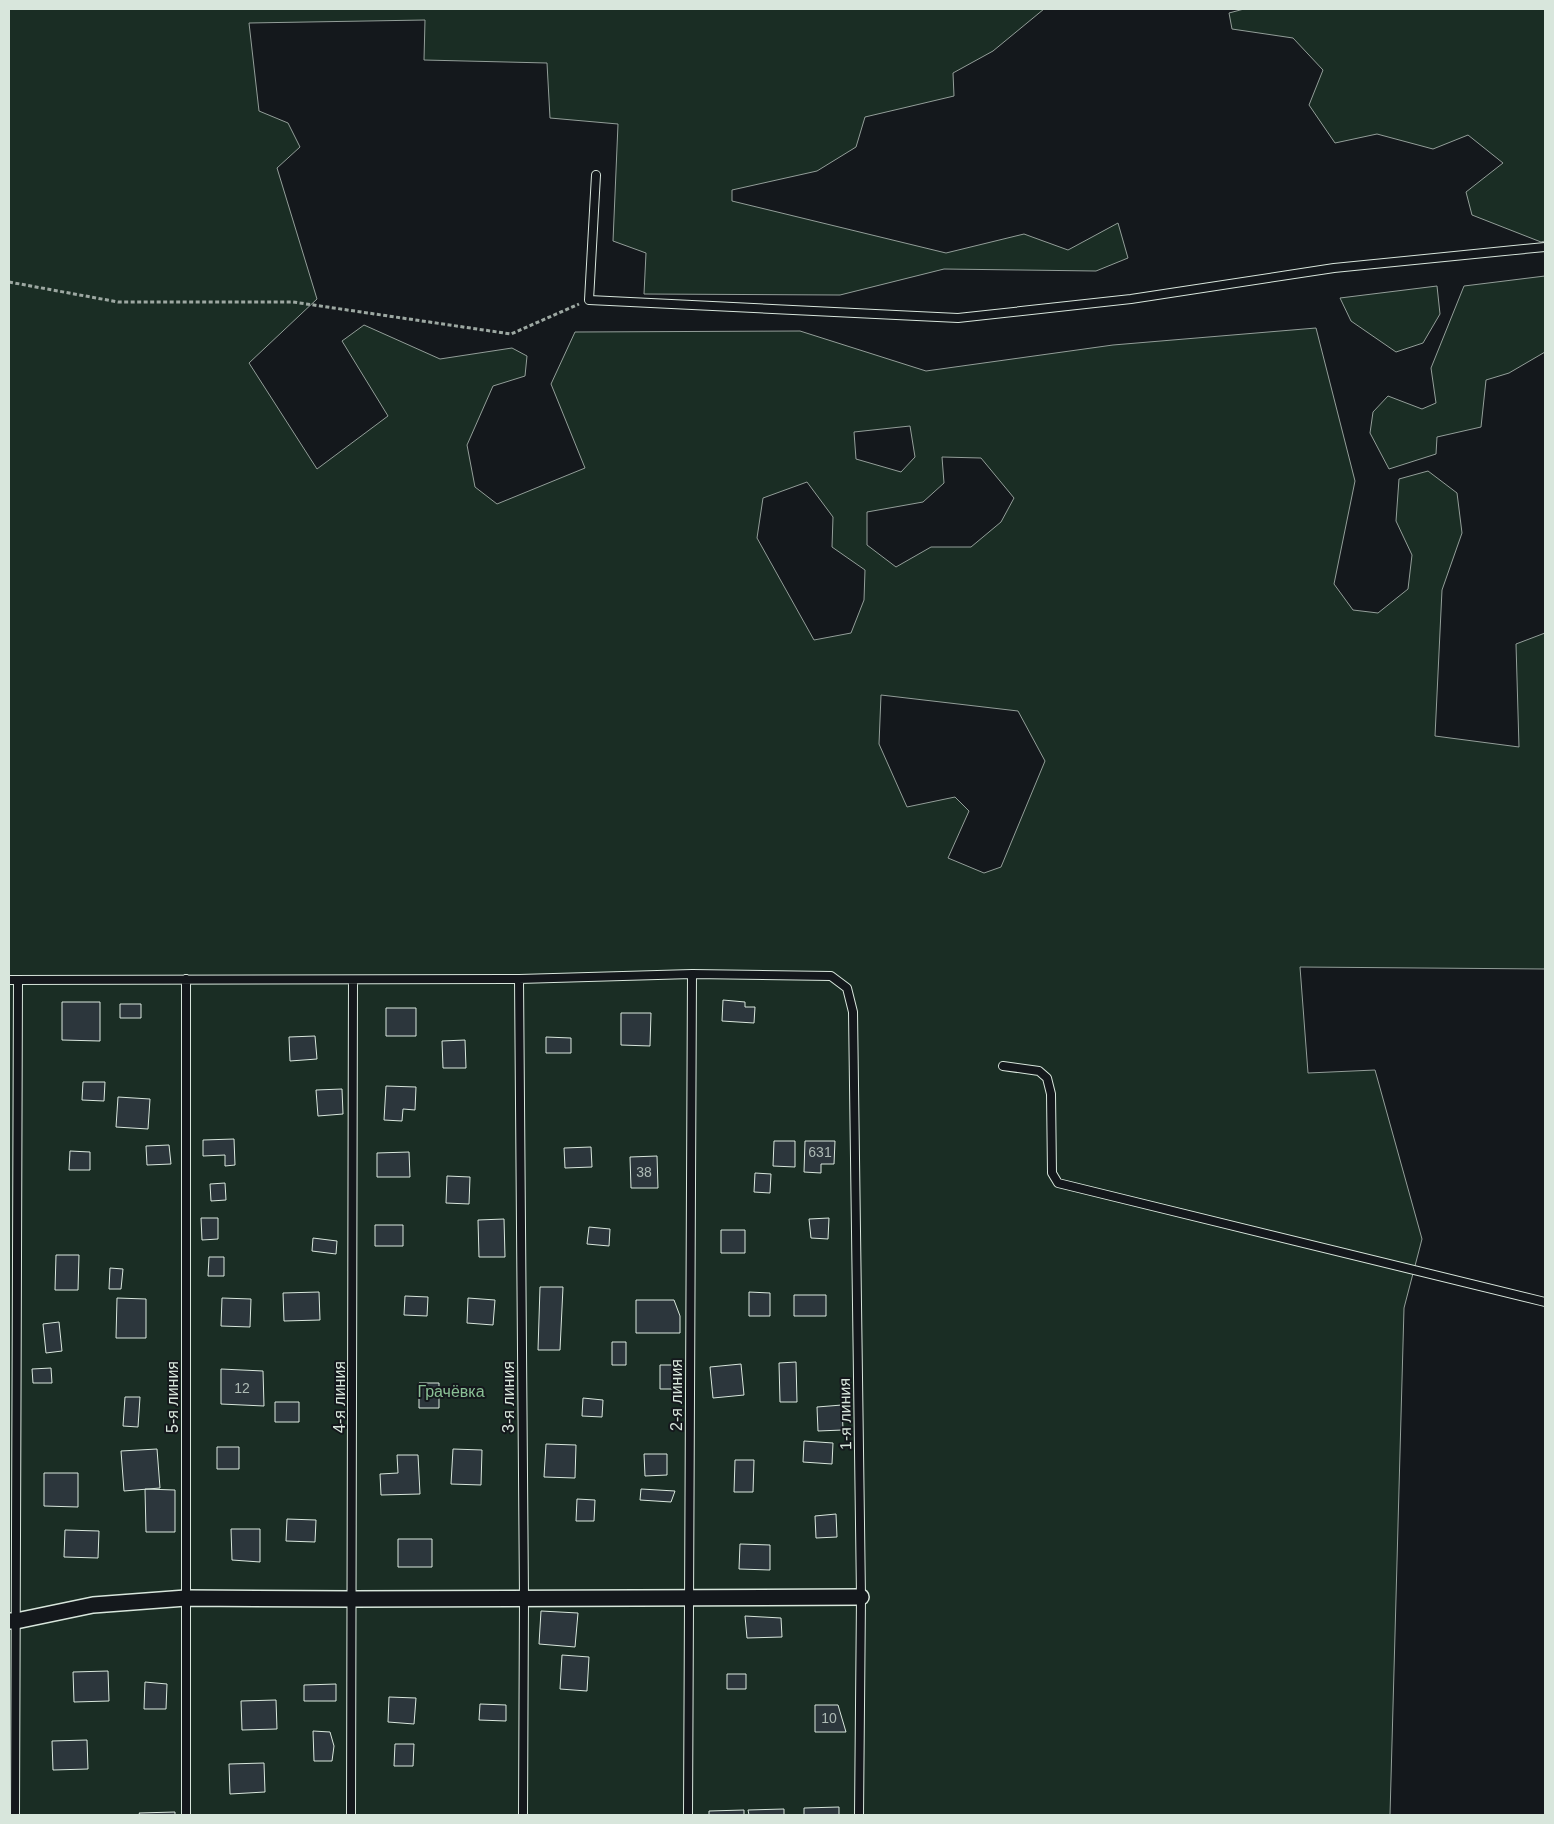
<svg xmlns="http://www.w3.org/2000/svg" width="1554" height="1824" font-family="Helvetica,sans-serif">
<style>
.green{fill:#1a2d24;stroke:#939e99;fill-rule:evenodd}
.building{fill:#2c363c;stroke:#d8e6dc}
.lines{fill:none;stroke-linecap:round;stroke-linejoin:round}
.service-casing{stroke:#d8e6dc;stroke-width:10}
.minor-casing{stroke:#d8e6dc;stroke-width:18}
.path{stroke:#9da8a2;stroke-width:3;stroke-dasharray:4 2.5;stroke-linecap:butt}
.service{stroke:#14181c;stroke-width:8}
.minor{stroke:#14181c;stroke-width:15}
.labels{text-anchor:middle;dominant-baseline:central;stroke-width:4;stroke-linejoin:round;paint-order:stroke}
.number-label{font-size:14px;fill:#adbab4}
.park-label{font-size:16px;fill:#8ac095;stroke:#14181c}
.street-label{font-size:16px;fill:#d8e6dc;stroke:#14181c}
</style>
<rect width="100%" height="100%" fill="#14181c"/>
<path class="green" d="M9,9H1044L993,51L953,73L954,96L865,117L856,147L817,171L732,190V201L946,253L1024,234L1068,250L1118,223L1128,258L1096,271L944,269L840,295L644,294L646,253L613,241L618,124L550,118L547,63L424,60L425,20L249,23L259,111L288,123L300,147L277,168L317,299L249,363L317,469L388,416L342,341L364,325L440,359L512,348L527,356L525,376L493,386L467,445L475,487L497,504L585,468L551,384L575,332L800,331L926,371L1113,345L1316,328L1355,481L1334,584L1353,610L1378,613L1408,589L1412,555L1396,521L1399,479L1428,471L1457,493L1462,533L1442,590L1435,736L1519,747L1516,644L1545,633V969L1300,967L1308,1073L1375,1070L1422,1239L1404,1308L1390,1815H9ZM910,426L915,457L901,472L856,459L854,432ZM942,457L981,458L1014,498L1001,522L971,547H931L896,567L867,545V512L923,502L944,483ZM807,482L833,517L832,547L865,570L864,600L851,633L814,640L757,538L763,498ZM881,695L1018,711L1045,761L1001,867L984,873L948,858L969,811L955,797L907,807L879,744Z
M1244,9H1545V241L1541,242L1472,215L1466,192L1503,163L1468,135L1433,149L1377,134L1335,143L1309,105L1323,70L1293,38L1232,29L1229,13Z
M1545,276V352L1509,373L1486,380L1481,427L1437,437L1436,454L1389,469L1370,433L1373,412L1388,396L1422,409L1436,403L1431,368L1464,286Z
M1437,286L1440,314L1423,343L1396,352L1351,321L1340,298Z"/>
<path class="building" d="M723,1000L745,1002V1007H755L754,1023L722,1021Z
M62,1002H100V1041L62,1040Z
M120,1004H141V1018H120Z
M386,1008H416V1036H386Z
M621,1013H651L650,1046L621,1045Z
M315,1036L317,1059L290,1061L289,1037Z
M546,1037L571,1038V1053H546Z
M465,1040L466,1068H443L442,1041Z
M83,1082H105L104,1101L82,1100Z
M386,1086L416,1087L415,1110L403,1109L402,1121L384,1120Z
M342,1089L343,1114L318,1116L316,1090Z
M118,1097L150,1099L148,1129L116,1127Z
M234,1139L235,1165L225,1166V1155L203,1156V1140Z
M774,1141H795V1167L773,1166Z
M805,1141H835L834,1164H821V1173L804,1172Z
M169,1145L171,1164L147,1165L146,1146Z
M591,1147L592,1167L565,1168L564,1148Z
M70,1151L90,1152V1170H69Z
M409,1152L410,1177H377V1153Z
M657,1156L658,1188H631L630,1157Z
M755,1173L771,1174L770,1193L754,1192Z
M447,1176L470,1177L469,1204L446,1203Z
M225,1183L226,1200L211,1201L210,1184Z
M201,1218H218V1239L202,1240Z
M829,1218L828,1239L811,1238L809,1219Z
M504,1219L505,1257H479L478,1220Z
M375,1225H403V1246H375Z
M589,1227L610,1229L609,1246L587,1244Z
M721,1230H745V1253H721Z
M313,1238L337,1241L336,1254L312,1251Z
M56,1255H79L78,1290H55Z
M209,1257H224V1276H208Z
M110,1268L123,1269L121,1289H109Z
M540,1287H563L560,1350H538Z
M319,1292L320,1320L284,1321L283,1293Z
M749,1292L770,1293V1316H749Z
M794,1295H826V1316H794Z
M405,1296L428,1297L427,1316L404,1315Z
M117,1298L146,1299V1338H116Z
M222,1298L251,1299L250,1327L221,1326Z
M468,1298L495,1300L493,1325L467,1323Z
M636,1300H674L680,1316V1333H636Z
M59,1322L62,1351L46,1353L43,1324Z
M612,1342H626V1365H612Z
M796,1362L797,1402H780L779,1363Z
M741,1364L744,1395L713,1398L710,1367Z
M660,1365H680V1389H660Z
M51,1368L52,1383H33L32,1369Z
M221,1369L263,1371L264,1406L221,1404Z
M419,1383H439V1408H419Z
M125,1397H140L138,1427L123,1426Z
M583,1398L603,1400L602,1417L582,1416Z
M275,1402H299V1422H275Z
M842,1405L843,1430L818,1431L817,1407Z
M804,1441L833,1443L832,1464L803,1462Z
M546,1444L576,1445L575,1478L544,1477Z
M217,1447H239V1469H217Z
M157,1449L160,1488L124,1491L121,1451Z
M453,1449L482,1450L481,1485L451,1484Z
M644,1454H667V1475L645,1476Z
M397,1455H418L420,1494L381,1495L380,1474L398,1473Z
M735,1460H754L753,1492H734Z
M44,1473H78V1507L44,1506Z
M145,1489L175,1490V1532H146Z
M641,1489L675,1491L671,1502L640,1500Z
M577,1499L595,1500L594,1521H576Z
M836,1514L837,1537L816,1538L815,1516Z
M287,1519L316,1520L315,1542L286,1541Z
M231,1529H260V1562L232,1560Z
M65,1530L99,1531L98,1558L64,1557Z
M398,1539H432V1567H398Z
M740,1544L770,1545V1570L739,1569Z
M541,1611L578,1613L575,1647L539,1644Z
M745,1616L781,1618L782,1637L747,1638Z
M562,1655L589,1657L587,1691L560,1689Z
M108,1671L109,1701L74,1702L73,1672Z
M727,1674H746V1689H727Z
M145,1682L167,1684L166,1709H144Z
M336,1684V1701H304V1685Z
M389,1697L416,1698L414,1724L388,1722Z
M276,1700L277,1729L242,1730L241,1701Z
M480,1704L506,1705V1721L479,1720Z
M815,1705H838L846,1732H815Z
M313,1731L330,1732L334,1746L332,1761H314Z
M87,1740L88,1769L53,1770L52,1741Z
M395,1744H414L413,1766H394Z
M264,1763L265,1792L230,1794L229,1764Z
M839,1807V1815H804V1808Z
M784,1809V1815H749L748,1810Z
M744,1810V1815H709V1811Z
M175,1812V1815H140L139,1813Z"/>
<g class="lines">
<g class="service-casing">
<path id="service" d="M596,175L589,300L958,318L1131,299L1334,268L1545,247
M519,979L524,1598L523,1815
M9,980L519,979L692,974L831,976L847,988L853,1012L861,1597L859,1815
M1003,1066L1039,1071L1047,1078L1051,1094L1052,1173L1058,1183L1545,1302
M15,1815L18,980
M186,1815V979
M351,1815L353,980
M688,1815L692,974"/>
</g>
<g class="minor-casing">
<path id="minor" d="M9,1621H16L93,1605L186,1598L352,1599L861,1597"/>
</g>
<path class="path" d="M9,282L118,302H293L511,334L579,304"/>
<use href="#service" class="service"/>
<use href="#minor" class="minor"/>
</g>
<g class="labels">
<g class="number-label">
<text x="820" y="1152">631</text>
<text x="644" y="1172">38</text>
<text x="242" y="1388">12</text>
<text x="829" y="1718">10</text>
</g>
<g class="park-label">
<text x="451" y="1391">Грачёвка</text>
</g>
<g class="street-label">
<text transform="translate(676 1395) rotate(-90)">2-я линия</text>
<text transform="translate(172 1397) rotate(-90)">5-я линия</text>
<text transform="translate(339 1397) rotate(-90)">4-я линия</text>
<text transform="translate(508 1397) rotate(-90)">3-я линия</text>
<text transform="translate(845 1414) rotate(-91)">1-я линия</text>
</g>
</g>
<rect width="1554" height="1824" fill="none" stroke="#d8e6dc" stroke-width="20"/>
</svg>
